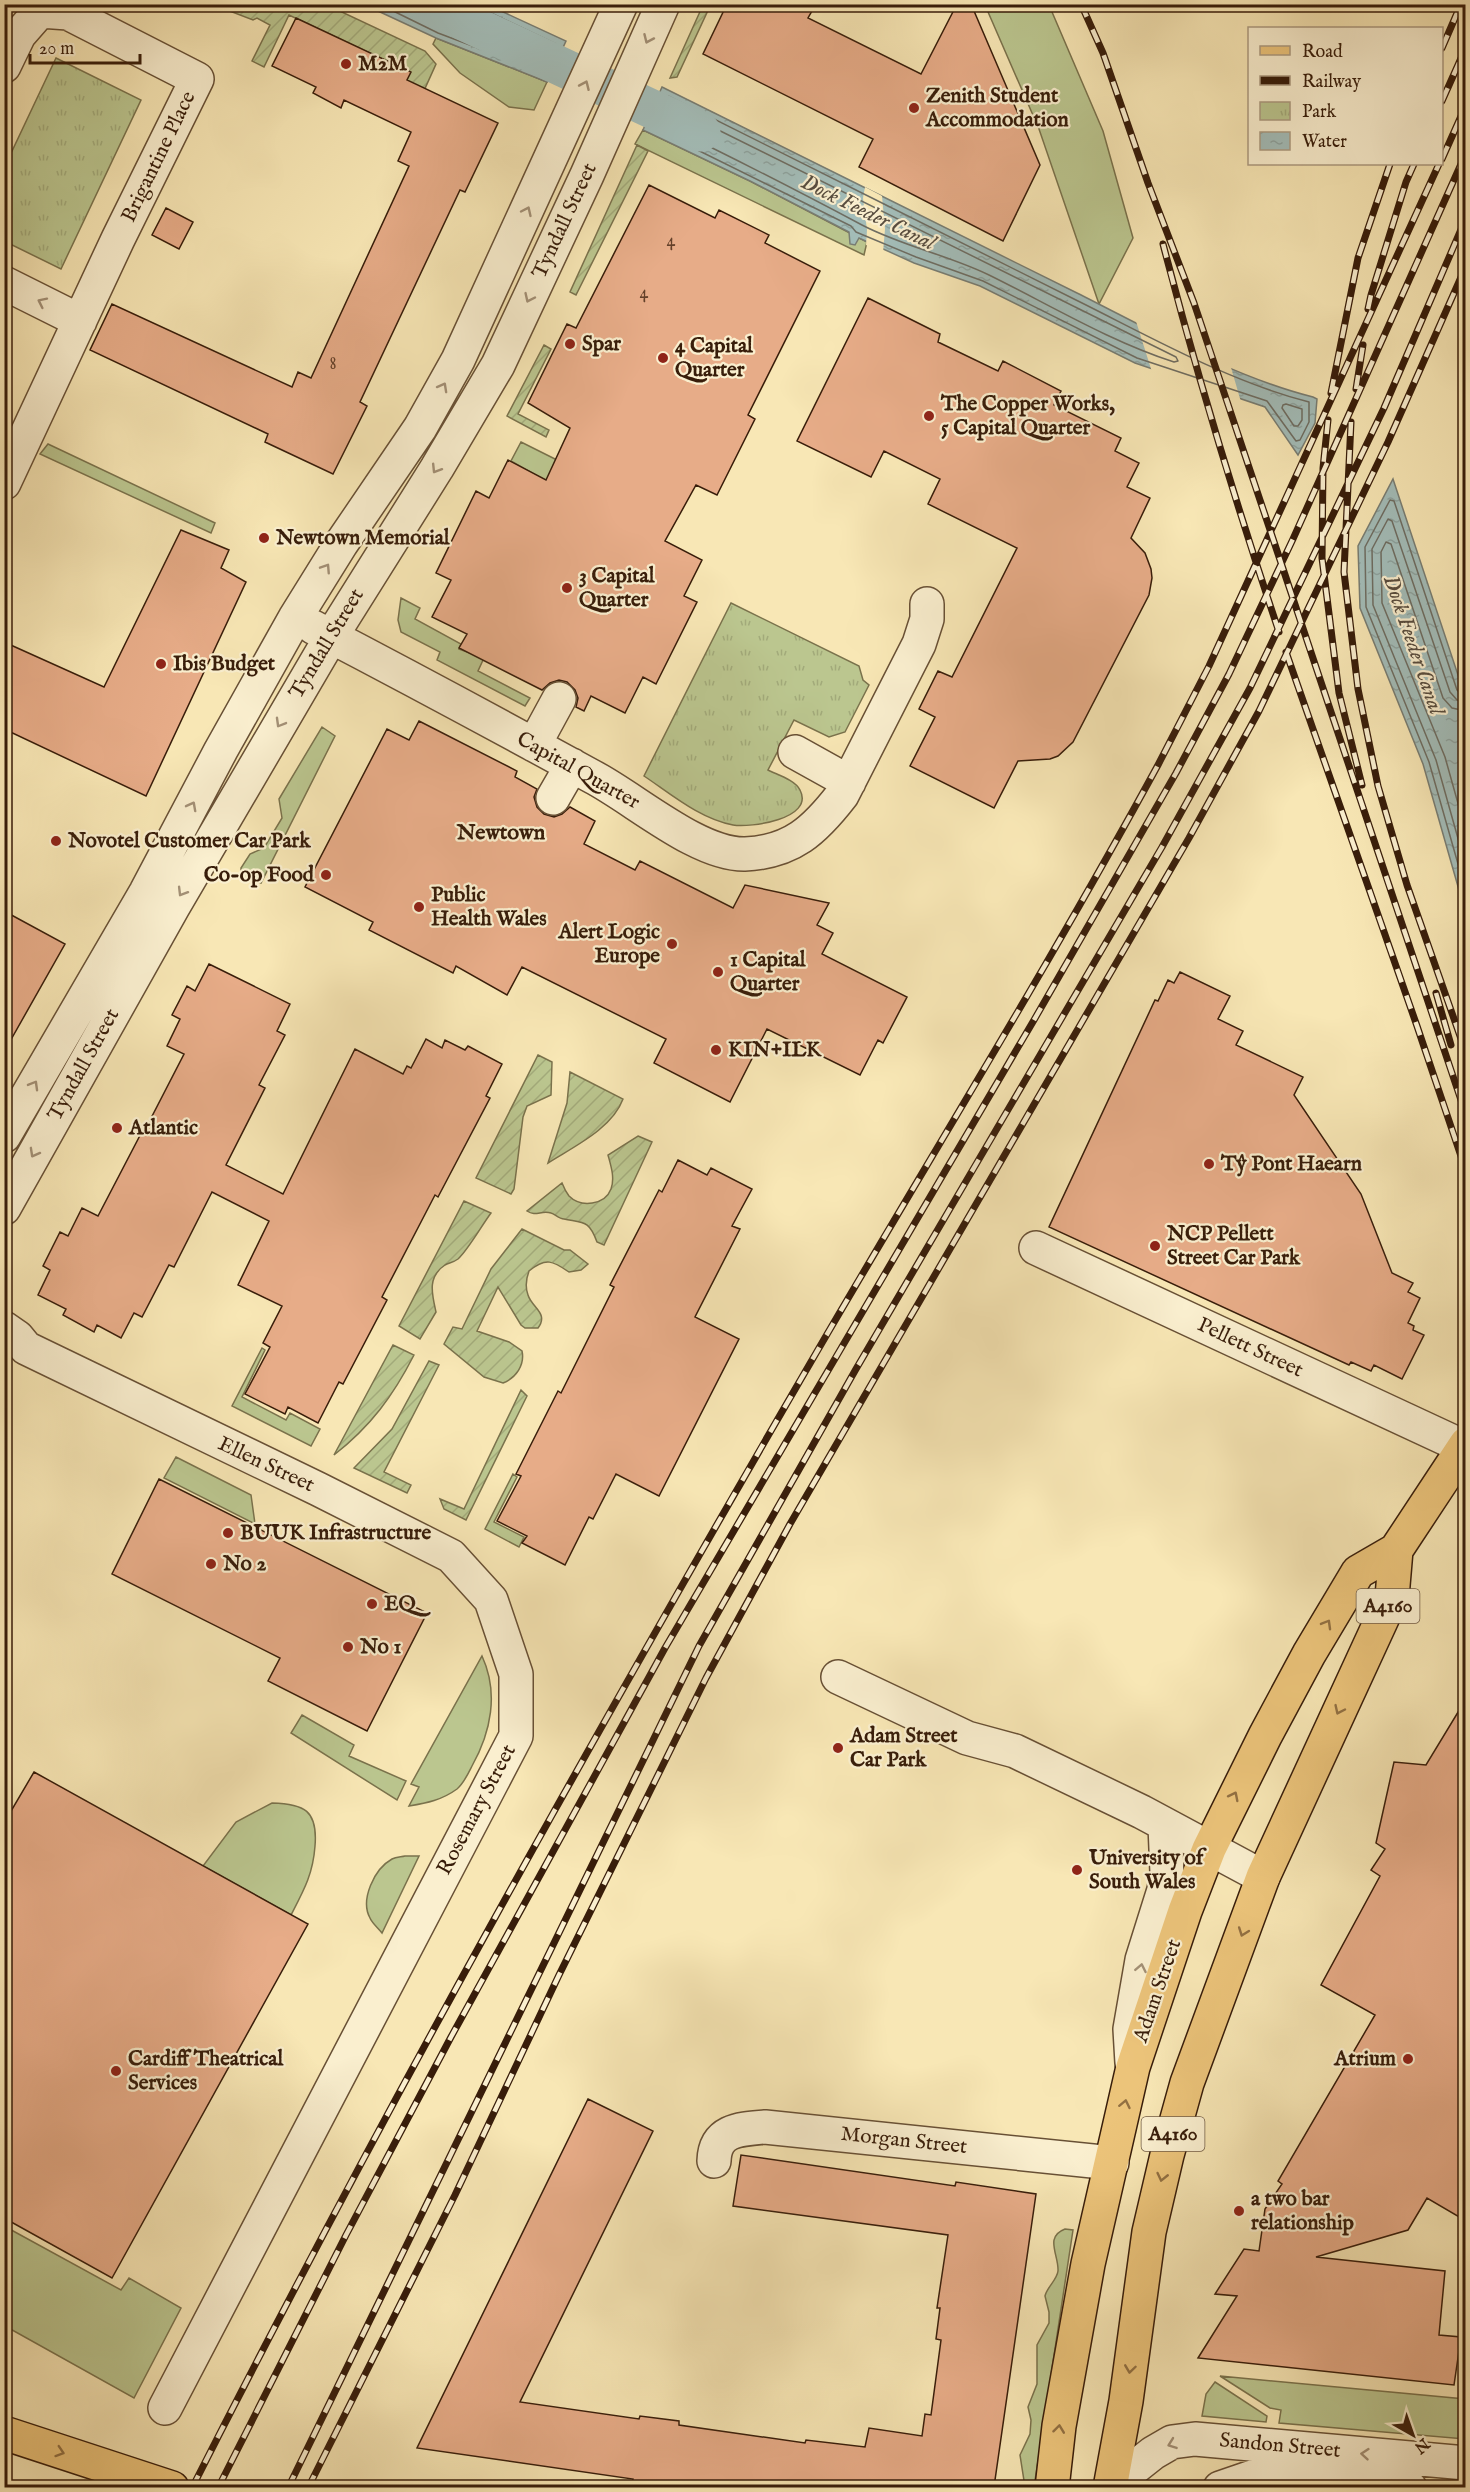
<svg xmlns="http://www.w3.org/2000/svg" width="1470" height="2492" font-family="'IM FELL English',serif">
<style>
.grass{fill:#bbc68f;stroke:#7a724c;stroke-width:1.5}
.park{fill:url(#park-tufts);stroke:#7a724c;stroke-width:1.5}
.garden{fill:url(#garden-furrows);stroke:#7a724c;stroke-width:1.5}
.water{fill:url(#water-ripples);stroke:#787d73;stroke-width:1.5}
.pier{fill:#f8e7b5}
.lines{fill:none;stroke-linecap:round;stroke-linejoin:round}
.shore{stroke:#6e6d62;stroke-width:1.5}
.canal{stroke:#a3bdb9;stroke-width:39}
.building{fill:#e7ac88;stroke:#381d0a;stroke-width:1.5}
.minor-casing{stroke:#685035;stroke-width:36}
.major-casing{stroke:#381d0a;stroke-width:36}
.minor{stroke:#faefcf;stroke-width:33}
.major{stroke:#ecc47a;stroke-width:33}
.rail-casing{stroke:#381d0a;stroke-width:7}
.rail{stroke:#faefcf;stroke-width:4.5;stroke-dasharray:14;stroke-linecap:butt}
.oneway{stroke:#a39076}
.oneway2{stroke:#927042}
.poi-dot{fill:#8f2418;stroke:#faefcf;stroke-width:2}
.labels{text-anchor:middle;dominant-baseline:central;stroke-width:4.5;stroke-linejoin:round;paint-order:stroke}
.number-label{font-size:18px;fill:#64412a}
.shield{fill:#faefcf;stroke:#725c45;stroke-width:1.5}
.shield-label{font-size:20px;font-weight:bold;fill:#381d0a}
.poi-label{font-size:21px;font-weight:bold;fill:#381d0a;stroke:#faefcf;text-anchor:start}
.street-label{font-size:21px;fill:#381d0a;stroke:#faefcf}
.water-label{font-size:22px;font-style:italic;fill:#584d3f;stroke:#faefcf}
.neighbourhood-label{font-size:22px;font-weight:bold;fill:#381d0a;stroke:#faefcf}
</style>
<defs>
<pattern id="park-tufts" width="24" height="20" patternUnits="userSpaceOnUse" patternTransform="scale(1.5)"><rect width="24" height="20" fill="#bbc68f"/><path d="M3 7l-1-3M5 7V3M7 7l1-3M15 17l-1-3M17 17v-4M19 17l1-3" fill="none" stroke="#a2aa7a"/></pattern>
<pattern id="garden-furrows" width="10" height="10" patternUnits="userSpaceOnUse" patternTransform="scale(1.5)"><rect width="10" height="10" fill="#bbc68f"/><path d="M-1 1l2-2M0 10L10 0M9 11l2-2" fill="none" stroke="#a2aa7a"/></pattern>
<pattern id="water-ripples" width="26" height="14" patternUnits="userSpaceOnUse" patternTransform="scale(1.5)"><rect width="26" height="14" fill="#a3bdb9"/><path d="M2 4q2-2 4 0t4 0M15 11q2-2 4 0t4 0" fill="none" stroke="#8da29e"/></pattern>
</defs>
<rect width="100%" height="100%" fill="#f8e7b5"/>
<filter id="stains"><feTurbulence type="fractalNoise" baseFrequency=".00333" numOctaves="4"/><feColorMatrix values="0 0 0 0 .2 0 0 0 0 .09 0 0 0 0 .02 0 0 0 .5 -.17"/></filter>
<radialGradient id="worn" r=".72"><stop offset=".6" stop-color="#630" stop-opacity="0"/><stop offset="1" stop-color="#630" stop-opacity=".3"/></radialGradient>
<path class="grass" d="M985,5H1049L1103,131L1133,238L1099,304L1039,129Z
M436,38L547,82L534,110L509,107L460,73L433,44Z
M643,130L750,181L867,242L864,255L635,144Z
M521,442L623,493L546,481L511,461Z
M48,444L215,523L211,533L40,454Z
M401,598L420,608L415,619L461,644L459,649L484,658L478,671L530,698L525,706L437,660L440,652L401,632L398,620Z
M322,727L335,736L261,883L241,877V868L250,854L264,848L282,818L279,799Z
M262,1348L265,1350L242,1397L286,1420L290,1413L320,1429L311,1446L232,1406Z
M176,1457L251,1495L255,1524L164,1478Z
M513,1474L517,1477L494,1522L524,1537L519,1547L485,1529Z
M482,1656C499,1693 491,1732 472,1766C468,1774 464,1783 457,1789C442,1800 427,1803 409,1806L419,1787L411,1784Z
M302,1715L354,1745L349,1756L406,1781L397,1800L291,1733Z
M272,1803C304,1804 318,1810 315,1846C313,1874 304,1890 291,1915L203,1866L236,1822Z
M405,1856H419L382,1933C378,1928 372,1923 370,1918C360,1900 374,1869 392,1859C396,1857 401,1857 405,1856Z
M4,2226L121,2290L129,2278L181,2308L134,2398L5,2326Z
M1065,2229L1073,2230L1034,2487H1025L1020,2455L1030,2434L1031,2420L1028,2407L1037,2384V2345L1049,2323V2312L1045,2296C1047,2287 1057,2280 1058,2271C1059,2255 1044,2237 1065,2229Z
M1220,2376L1465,2399V2439L1279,2423L1281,2410L1270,2408Z
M1215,2382L1267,2416L1266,2422L1202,2416L1206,2394Z"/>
<path class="park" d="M56,58L141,100L61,269L4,241L5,166Z
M731,603L859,666L863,680L869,685L845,732L829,737L794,720L768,770C778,775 795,780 800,790C815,819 750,828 733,825C700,819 671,794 644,776Z"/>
<path class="garden" d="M233,5H247L258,10L265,5H327L425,51L436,64L413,115L406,81L410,72L289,15L264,67L252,61L270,25L257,18L253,20L227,10Z
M703,5L710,6L677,77L670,78Z
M637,145L648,151L576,295L570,292Z
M544,345L551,349L518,414L549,430L546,437L507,416Z
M538,1055L552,1062L551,1095L527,1106L523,1117L514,1189L511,1194L476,1178Z
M570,1072L623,1099C612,1129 573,1147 548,1163L567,1103Z
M638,1136L652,1142L604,1245L597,1242C589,1220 584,1223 564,1219C559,1219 555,1214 551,1213C541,1210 536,1217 527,1211L562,1183C564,1188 566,1192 569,1196C581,1208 605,1205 611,1189C615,1178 611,1166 608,1155Z
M464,1201L491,1213C482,1225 468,1250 458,1259C454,1262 449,1263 445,1265C427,1277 432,1294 436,1312L420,1339L399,1326Z
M522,1229L564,1250H570L588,1264L581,1270L569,1272C553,1261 546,1257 529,1271C526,1279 525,1287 528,1295C532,1308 549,1313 538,1328H525L521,1325L498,1287L477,1331L509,1342L522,1351C525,1365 516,1378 503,1383L484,1377L444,1344L453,1327L462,1329L491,1269Z
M393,1345L414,1355C393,1396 371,1426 334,1455Z
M429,1361L439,1365L384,1472L411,1485L407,1493L354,1468L392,1429Z
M521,1390L527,1396L466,1520L444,1509L440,1499L464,1509Z"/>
<path class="water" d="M365,5H488L566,41L547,82L436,38Z
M662,87C801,155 938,225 1077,293C1151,330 1233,377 1313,397L1317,399L1315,423L1298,455L1265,407L1135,363L980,286L914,263L859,238L855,245L850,244L849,232L750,181L643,130Z
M1393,479L1465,696V911L1423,764L1360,608L1358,546Z"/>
<path class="pier" d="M865,187L882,196L885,229L883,253L866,245L867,230L863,198Z
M1135,318L1230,364L1241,402L1152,372Z"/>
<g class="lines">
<path class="shore" d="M379,4L438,33L544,73L556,44L491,13L488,4
M396,4L441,26L537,64L541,63L547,50L546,47L487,19L481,12L480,4
M417,4L481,31L483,27L474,18L471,4
M668,96C803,163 937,231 1072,298C1147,335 1227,381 1309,402V422L1300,440L1296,441L1267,401L1137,358L983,281L916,257L856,232L851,226L653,128L652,124L664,98Z
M668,107H672L1176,357L1178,361L1174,362C1109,341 1050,305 989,275C948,255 902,246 862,225C796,190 730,156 663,124L662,121Z
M1286,404L1302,409V420L1298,426H1294L1282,408L1283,405Z
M1466,694L1460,693L1457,690L1394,501L1390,500L1365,547L1366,607L1429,762L1466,892
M1466,702L1457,700L1450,692L1392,521L1388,519L1372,549L1373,605L1436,760L1466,867
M1466,711L1452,708L1443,698L1391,544L1386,542L1381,552L1382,603L1445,757L1466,832"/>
<path class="canal" d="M427,4L701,132"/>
</g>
<path class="building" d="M727,4H816L808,18L921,74L957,4H971L1040,165L1003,241L859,167L873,139L703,54Z
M296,18L411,72L407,80L498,123L465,192L460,190L360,402L367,406L333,474L265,442L268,434L90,350L112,304L292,387L298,372L311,378L409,166L398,161L411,132L344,100L341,108L313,93L316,87L272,66Z
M649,185L715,218L719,210L769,235L765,243L820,271L748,415L755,419L717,495L696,485L665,541L702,560L684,596L697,602L656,684L643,677L625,713L591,696L584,711L576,707L578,698L575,690L567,682L559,680L550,683L542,690L459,648L467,634L432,617L451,580L436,573L476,491L489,498L508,460L546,480L570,428L528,403L567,324L576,328Z
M166,208L193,222L179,249L152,235Z
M868,298L940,334L938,342L998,371L1003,361L1061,391L1054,405L1121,438L1115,451L1139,463L1127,487L1150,498L1131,538L1145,553L1151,569L1152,578L1149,595L1073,742L1058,756L1050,759L1018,761L994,808L910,766L935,717L919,709L938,671L952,677L1017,548L928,504L940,479L884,451L871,477L797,441Z
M181,530L229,550L221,568L246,582L146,796L4,729V642L104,687Z
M419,721L517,771L515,777L537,789L534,797L537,807L544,814L554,817L562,814L570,807L595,821L584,844L635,870L640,861L733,908L745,885L829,903L817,925L833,933L822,954L907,997L883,1043L878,1040L860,1075L767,1029L730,1102L654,1063L666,1039L522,967L507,995L456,966L453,973L369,930L373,922L305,887L387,729L409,740Z
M4,911L65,944L4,1052Z
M209,964L290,1004L277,1031L285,1035L259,1085L265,1088L226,1165L283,1194L355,1049L403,1074L407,1066L411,1068L426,1039L442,1048L445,1040L465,1050L468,1046L502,1064L486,1096L490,1098L438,1197L435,1195L382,1297L387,1300L343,1384L339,1382L318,1423L288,1407L285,1414L245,1394L270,1347L263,1343L282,1306L238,1285L269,1221L212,1192L174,1267L169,1265L142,1317L134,1313L121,1338L97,1325L94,1332L63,1315L66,1309L38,1295L50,1270L43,1266L60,1232L68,1236L82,1208L98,1216L147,1122H149L184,1054L167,1046L180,1019L172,1015L187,986L195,991Z
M1180,972L1230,996L1218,1019L1243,1031L1236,1045L1303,1077L1294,1095L1361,1194L1392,1273L1413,1283L1408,1292L1420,1298L1408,1323L1414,1326L1413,1330L1424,1335L1402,1379L1374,1365L1371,1371L1351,1362L1349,1365L1049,1227L1155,1000L1158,1001L1168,980L1174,983Z
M678,1160L707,1175L711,1168L752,1189L732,1226L740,1229L695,1317L739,1339L659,1496L616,1474L593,1519L589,1517L565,1565L522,1543L527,1536L497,1521L521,1476L516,1474L558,1391L561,1393L614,1287L610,1285L659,1190L662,1192Z
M159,1479L427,1613L367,1731L268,1681L280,1658L112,1574Z
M1466,1699V2221L1427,2198L1408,2230L1316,2257L1445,2271L1439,2335L1461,2337L1454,2385L1198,2358L1237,2296L1215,2294L1244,2249L1259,2251L1265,2209L1282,2184L1278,2181L1375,2015L1321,1985L1380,1876L1371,1870L1385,1849L1376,1843L1394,1762L1426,1765Z
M34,1772L308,1924L112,2278L4,2218V1823Z
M588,2099L653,2131L520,2402L639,2419L640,2416L679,2421V2425L805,2443L806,2440L865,2447L869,2428L922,2436L925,2414L931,2415L941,2340L936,2339L940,2308H937L948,2235L733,2206L741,2155L955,2186L956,2182L1036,2194L994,2487H663L632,2483L633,2479L417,2448Z"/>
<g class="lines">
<g class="minor-casing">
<path id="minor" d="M4,66L19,35L40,11L68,13L197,79L118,239L4,483
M4,283L80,321
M313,627C407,676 500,726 593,777C635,799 698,855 745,854C792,852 815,830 842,795L919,644L927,619V604
M534,745L559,699
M795,752L849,782
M553,798L572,765
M4,1136L146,892L221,750L295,618L341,544L420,428L458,360L621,4
M4,1208L173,907L331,637L437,468L498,365L587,175L663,4
M1036,1248L1464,1447
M4,1328L17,1337L26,1348L318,1489L451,1556L491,1600L516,1674V1736L165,2408
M838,1677L967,1738L1015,1751L1142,1812L1263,1877
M1132,2063L1130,2029L1142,1960L1164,1890L1167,1873L1165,1825
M714,2161C715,2130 739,2129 765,2127L1112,2163
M1110,2487L1153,2453L1172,2442L1195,2439L1466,2463
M1220,2488L1255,2476L1410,2488"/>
</g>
<g class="major-casing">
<path id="major" d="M4,2433L172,2488
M1052,2488L1059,2426L1088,2264L1133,2067L1185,1911L1209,1849L1265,1736L1309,1654L1358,1572L1396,1550L1466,1444
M1110,2488L1126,2401L1149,2232L1167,2155L1187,2083L1263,1877L1392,1597L1396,1550"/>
</g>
<use href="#minor" class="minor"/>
<use href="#major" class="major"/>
<g class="rail-casing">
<path id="rail" d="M1081,4L1103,53L1148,183L1194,303L1466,1115
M1442,48L1461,4
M1442,101L1466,47
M1442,159L1466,105
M1163,244C1197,375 1236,504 1279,632
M1368,309L1371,295L1406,182L1414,164
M1356,389L1363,345
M1331,393L1358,258L1390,164
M1328,420L1323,468L1322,558L1339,693L1362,785
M1351,422L1344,572L1358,689L1378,786L1407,885L1466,1053
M1286,652L1417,1026L1466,1171
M1436,993L1451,1045
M192,2488C388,2101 601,1723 819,1348C932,1154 1051,962 1158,765L1209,666L1439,164
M218,2488L346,2235L451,2037L665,1648L1034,1020L1176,773L1229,674L1293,539L1466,153
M288,2488L699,1646L856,1369L1162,847L1250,688L1384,408L1466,218
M308,2488L455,2195L559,1975L706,1678L790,1524L1189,838L1259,711L1388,442L1466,266"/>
</g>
<use href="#rail" class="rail"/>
</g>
<defs><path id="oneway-chevron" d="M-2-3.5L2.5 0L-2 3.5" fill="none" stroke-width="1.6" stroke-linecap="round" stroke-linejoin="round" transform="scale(1.5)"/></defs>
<g class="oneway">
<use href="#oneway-chevron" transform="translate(648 39) rotate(114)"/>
<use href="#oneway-chevron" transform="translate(585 85) rotate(-66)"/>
<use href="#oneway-chevron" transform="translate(527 211) rotate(-65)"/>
<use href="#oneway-chevron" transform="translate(529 298) rotate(115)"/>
<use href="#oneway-chevron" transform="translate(42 302) rotate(-154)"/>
<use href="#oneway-chevron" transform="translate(443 387) rotate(-61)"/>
<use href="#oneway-chevron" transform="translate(436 469) rotate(122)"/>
<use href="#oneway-chevron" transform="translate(326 568) rotate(-57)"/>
<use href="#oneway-chevron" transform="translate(280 723) rotate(120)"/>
<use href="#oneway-chevron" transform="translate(192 806) rotate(-62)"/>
<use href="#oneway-chevron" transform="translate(182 892) rotate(121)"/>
<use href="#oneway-chevron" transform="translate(34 1085) rotate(-60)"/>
<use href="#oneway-chevron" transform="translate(34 1153) rotate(119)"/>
<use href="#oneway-chevron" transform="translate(1141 1968) rotate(-79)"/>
<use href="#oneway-chevron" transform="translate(1172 2444) rotate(160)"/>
<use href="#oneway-chevron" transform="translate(1365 2454) rotate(-175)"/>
</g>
<g class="oneway2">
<use href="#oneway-chevron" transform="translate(1327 1624) rotate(-60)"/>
<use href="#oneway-chevron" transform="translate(1339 1710) rotate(115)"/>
<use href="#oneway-chevron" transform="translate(1234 1796) rotate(-63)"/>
<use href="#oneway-chevron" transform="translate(1243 1932) rotate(110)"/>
<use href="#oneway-chevron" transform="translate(1125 2104) rotate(-78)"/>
<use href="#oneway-chevron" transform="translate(1162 2177) rotate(103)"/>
<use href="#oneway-chevron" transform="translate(1130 2369) rotate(98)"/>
<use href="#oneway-chevron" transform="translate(1059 2429) rotate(-83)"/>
<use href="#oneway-chevron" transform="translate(60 2452) rotate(18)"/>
</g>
<g class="poi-dot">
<circle cx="346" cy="64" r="6"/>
<circle cx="914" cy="108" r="6"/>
<circle cx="570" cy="344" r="6"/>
<circle cx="663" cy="358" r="6"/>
<circle cx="929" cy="416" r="6"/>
<circle cx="264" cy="538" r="6"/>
<circle cx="567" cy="588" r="6"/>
<circle cx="161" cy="664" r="6"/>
<circle cx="56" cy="841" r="6"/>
<circle cx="326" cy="875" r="6"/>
<circle cx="419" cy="907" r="6"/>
<circle cx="672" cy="944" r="6"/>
<circle cx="718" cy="972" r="6"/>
<circle cx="716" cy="1050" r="6"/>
<circle cx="117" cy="1128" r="6"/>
<circle cx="1209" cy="1164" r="6"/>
<circle cx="1155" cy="1246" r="6"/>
<circle cx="228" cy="1533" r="6"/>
<circle cx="211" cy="1564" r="6"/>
<circle cx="372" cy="1604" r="6"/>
<circle cx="348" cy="1647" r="6"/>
<circle cx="838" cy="1748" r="6"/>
<circle cx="1077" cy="1870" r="6"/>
<circle cx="1408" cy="2059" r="6"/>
<circle cx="116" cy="2071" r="6"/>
<circle cx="1239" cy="2211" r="6"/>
</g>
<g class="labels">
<g class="number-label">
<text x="671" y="241">4</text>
<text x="644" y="293">4</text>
<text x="333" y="364">8</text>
</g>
<g class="shield">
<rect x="1356.5" y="1589" width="63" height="34" rx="4.5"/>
<rect x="1141.5" y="2117" width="63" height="34" rx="4.5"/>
</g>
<g class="shield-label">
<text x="1388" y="1606">A4160</text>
<text x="1173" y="2134">A4160</text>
</g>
<g class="poi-label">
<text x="358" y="64">M2M</text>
<text x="926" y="96">Zenith Student<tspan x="926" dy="24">Accommodation</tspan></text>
<text x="582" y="344">Spar</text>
<text x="675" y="346">4 Capital<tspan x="675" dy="24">Quarter</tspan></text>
<text x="941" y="404">The Copper Works,<tspan x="941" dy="24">5 Capital Quarter</tspan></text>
<text x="276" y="538">Newtown Memorial</text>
<text x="579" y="576">3 Capital<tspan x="579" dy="24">Quarter</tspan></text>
<text x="173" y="664">Ibis Budget</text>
<text x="68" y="841">Novotel Customer Car Park</text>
<text x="314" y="875" text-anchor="end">Co-op Food</text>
<text x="431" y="895">Public<tspan x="431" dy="24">Health Wales</tspan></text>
<text x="660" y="932" text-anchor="end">Alert Logic<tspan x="660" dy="24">Europe</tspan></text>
<text x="730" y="960">1 Capital<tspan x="730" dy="24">Quarter</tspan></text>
<text x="728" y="1050">KIN+ILK</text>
<text x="129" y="1128">Atlantic</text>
<text x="1221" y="1164">Tŷ Pont Haearn</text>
<text x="1167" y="1234">NCP Pellett<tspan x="1167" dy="24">Street Car Park</tspan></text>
<text x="240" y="1533">BUUK Infrastructure</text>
<text x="223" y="1564">No 2</text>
<text x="384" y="1604">EQ</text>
<text x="360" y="1647">No 1</text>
<text x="850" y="1736">Adam Street<tspan x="850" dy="24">Car Park</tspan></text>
<text x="1089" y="1858">University of<tspan x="1089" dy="24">South Wales</tspan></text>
<text x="128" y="2059">Cardiff Theatrical<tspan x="128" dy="24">Services</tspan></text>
<text x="1396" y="2059" text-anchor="end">Atrium</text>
<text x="1251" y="2199">a two bar<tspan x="1251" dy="24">relationship</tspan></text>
</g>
<g class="street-label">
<text transform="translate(159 157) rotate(-64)">Brigantine Place</text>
<text transform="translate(565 221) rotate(-65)">Tyndall Street</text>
<text transform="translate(327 644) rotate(-59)">Tyndall Street</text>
<text transform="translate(578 771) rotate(29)">Capital Quarter</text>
<text transform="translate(84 1065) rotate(-61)">Tyndall Street</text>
<text transform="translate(1250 1348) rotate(25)">Pellett Street</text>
<text transform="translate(266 1465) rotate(25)">Ellen Street</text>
<text transform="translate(477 1810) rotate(-62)">Rosemary Street</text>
<text transform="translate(1158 1991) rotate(-71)">Adam Street</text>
<text transform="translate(904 2141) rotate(6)">Morgan Street</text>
<text transform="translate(1280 2446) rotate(5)">Sandon Street</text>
</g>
<g class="water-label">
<text transform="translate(868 213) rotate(26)">Dock Feeder Canal</text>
<text transform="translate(1413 645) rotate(71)">Dock Feeder Canal</text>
</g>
<g class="neighbourhood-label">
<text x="501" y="833">Newtown</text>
</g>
</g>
<rect width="1470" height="2492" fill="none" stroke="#f8e7b5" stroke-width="24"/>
<rect x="6" y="6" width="1458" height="2480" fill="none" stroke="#381d0a" stroke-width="3"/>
<rect x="12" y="12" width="1446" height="2468" fill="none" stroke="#381d0a" stroke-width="1.5"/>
<rect x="1248" y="27" width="195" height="138" fill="#faefcf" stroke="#ac9b80" stroke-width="1.5"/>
<rect x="1260" y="46" width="30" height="9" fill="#ecc47a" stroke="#ac9b80" stroke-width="1.5"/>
<text x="1302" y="57" font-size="18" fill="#381d0a">Road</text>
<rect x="1260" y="76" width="30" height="9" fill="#381d0a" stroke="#ac9b80" stroke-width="1.5"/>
<text x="1302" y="87" font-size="18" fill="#381d0a">Railway</text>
<rect x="1260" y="102" width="30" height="18" fill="url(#park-tufts)" stroke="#ac9b80" stroke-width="1.5"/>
<text x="1302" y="117" font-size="18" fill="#381d0a">Park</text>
<rect x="1260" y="132" width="30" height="18" fill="url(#water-ripples)" stroke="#ac9b80" stroke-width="1.5"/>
<text x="1302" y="147" font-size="18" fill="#381d0a">Water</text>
<g transform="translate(1413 2435) rotate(140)" stroke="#faefcf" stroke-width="4.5" paint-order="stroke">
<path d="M0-4.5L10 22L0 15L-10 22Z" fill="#381d0a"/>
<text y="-9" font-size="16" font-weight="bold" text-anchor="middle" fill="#381d0a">N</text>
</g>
<path d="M30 54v9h110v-9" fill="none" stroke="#381d0a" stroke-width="3"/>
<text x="39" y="54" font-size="18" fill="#381d0a" stroke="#faefcf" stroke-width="4.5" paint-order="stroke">20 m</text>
<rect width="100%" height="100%" filter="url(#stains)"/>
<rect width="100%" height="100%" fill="url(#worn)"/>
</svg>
